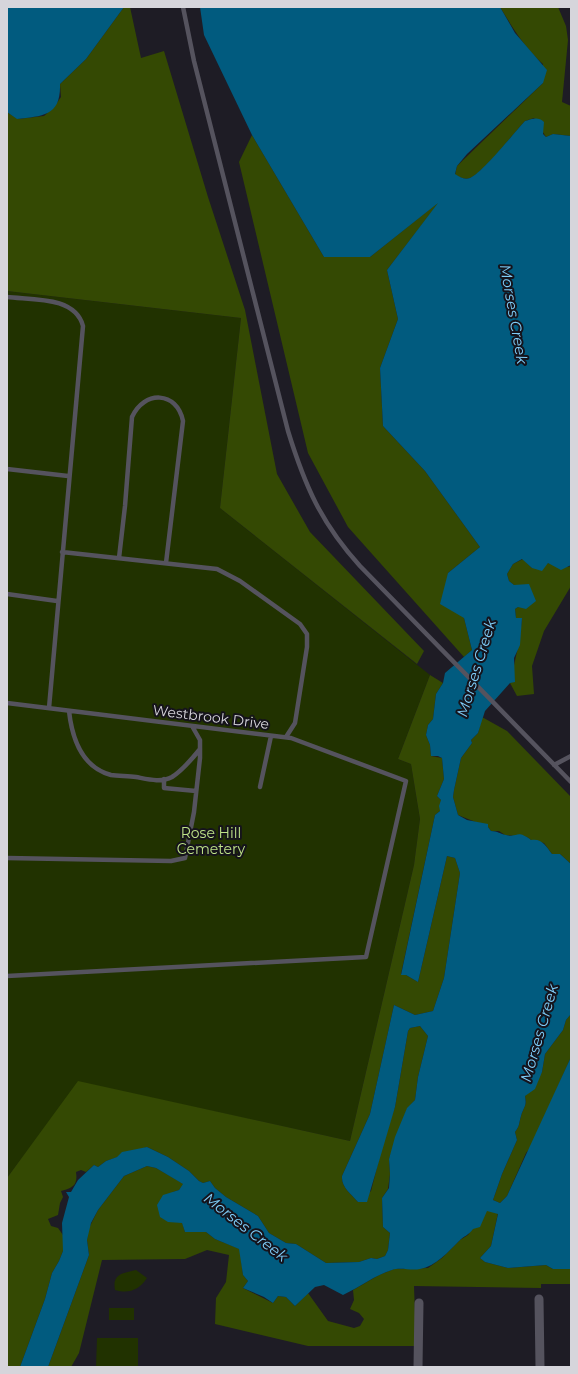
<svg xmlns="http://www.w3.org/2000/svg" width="578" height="1374" font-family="Montserrat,sans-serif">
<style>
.green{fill:#213200}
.forest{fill:#344903}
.water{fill:#015b7f}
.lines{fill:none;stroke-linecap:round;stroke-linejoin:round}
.lane{stroke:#55535e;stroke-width:4.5}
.street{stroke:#55535e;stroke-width:9}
.labels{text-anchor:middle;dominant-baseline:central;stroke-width:4;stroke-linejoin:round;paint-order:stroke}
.street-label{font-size:14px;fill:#d6d5db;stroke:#15131b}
.park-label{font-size:14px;fill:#bee288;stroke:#15131b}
.water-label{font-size:15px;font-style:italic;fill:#7eccf7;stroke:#15131b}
</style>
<rect width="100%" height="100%" fill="#1e1c25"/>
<path class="green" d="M7,291L241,318L220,508L430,675L398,759L411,764L420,819L414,865L350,1141L79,1082L7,1178Z
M136,1270L147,1278C139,1290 129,1294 115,1290C112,1274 123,1273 136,1270Z
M109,1308H134V1320H109Z
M97,1338H138V1367H96Z"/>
<path class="forest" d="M124,7H130L141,58L164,51L208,197L245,310L277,474L310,532L424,651L417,664L220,508L241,318L7,291V112L18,119L44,116L54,107L61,97L60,84L86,59Z
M500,7H558L566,26L568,40L562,102L571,106V136L553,134L546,137L534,118L525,121C513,134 483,173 470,178C464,180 460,177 455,175L457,166L543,83V64C524,47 513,28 500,7Z
M252,135L324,257H370L440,201L387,270L398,319L380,368L383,426L425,471L480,547L448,573L464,618L472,650L464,657L348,527L308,453L239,162Z
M523,559L532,568L548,563L569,567L571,565V586L544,631L532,666L534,694L517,696L510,683C515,661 520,641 522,618H516L515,609L518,607L514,585L509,581L507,574L513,564Z
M430,675L443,683L436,694L433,719L428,725L426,735L430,745L431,756L442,758L444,779L437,796L441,800L440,811L435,815L401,974L406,975L418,982L447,856L455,858L460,873L444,978L433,1011L415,1015L394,1005L370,1114L342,1176C341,1187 351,1194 358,1202L371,1191L386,1131L395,1107L408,1031L410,1028L420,1026L428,1036L418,1077L415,1100L407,1109L389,1159L390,1174L388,1189L382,1198L383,1227L390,1233L388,1250L385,1256L377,1259L371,1258L359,1262L326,1263L296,1244L286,1243L269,1233L258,1216L226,1197L215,1188L210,1181L203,1183L199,1181L189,1171L168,1157L147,1147L106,1161L98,1167L94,1165L86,1172L81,1170L76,1172C78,1185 73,1188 61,1191L63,1197L60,1203L58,1215L48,1219L51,1226L58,1228L63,1235V1251L59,1261L52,1273L45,1299L20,1367H7V1178L78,1081L350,1141L414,865L420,819L411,764L398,759Z
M482,717L507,731L571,797V864L560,854H552L544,843L531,840L527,837L505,835L499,831H491L488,827L458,815L453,797L454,790L461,758L472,743L471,740L478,733Z
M571,1014V1057L531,1147L526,1153L507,1196L500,1203L493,1200L502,1174L517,1140L515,1132C520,1126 519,1122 521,1116C524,1106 527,1107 525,1096L542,1072L545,1054L563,1030L566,1020Z
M147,1166L156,1168L184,1184L179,1190L173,1192L168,1222H182L185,1232H206L215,1239L240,1249L243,1275L248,1281L243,1288L273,1303L278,1296L286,1297L295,1306L308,1293L328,1321L354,1328L360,1326L364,1319L359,1313L350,1309L354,1300L353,1290L379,1275L394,1269L428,1268L442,1258L460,1240L468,1235L486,1210L498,1213L491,1246L480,1258L485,1262L508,1268L546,1265L553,1269H571V1284H541V1288L414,1286L416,1346H308L215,1324L216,1298L226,1282L229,1255L207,1250L185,1259L102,1260L79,1353L71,1367H48L89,1255L87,1240L88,1230L98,1210L124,1176Z"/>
<path class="water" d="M7,7H124L86,59L60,84C61,116 43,116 17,119L7,112Z
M200,7H500L515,33L547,70L543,83L467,154L457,166L455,174C460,177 464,180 470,178C483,172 513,134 525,121C532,119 538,116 544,122L543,134L546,137L553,134L571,136V565L561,570L548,563L542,571L532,568L522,559L513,564L507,574L509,581L514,585L529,584L536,601L526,609L518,607L515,609L516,618H522L520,645L514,658L515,682L510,683L485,711L478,733L471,740L472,743L461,758L454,790L453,797L458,815L467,820L488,824V827L491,831C498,831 500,834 506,835C519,838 516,829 531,840C542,838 546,846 552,854H560L571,864V1014L566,1020L563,1030L545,1054L542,1072L535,1089L525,1096C527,1107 524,1106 521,1116C519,1122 520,1126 515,1132L517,1140L502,1174L493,1200L500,1203L507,1196L571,1057V1269H553L546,1265L508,1268L485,1262L480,1258L491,1246L498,1214L487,1211L480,1227L473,1229C469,1235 464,1236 459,1241C448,1252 436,1266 420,1269C411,1271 401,1267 392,1270C375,1275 360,1287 343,1295L324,1285L315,1287L295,1306L286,1297L278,1296L273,1303L264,1297L243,1288L248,1281L243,1275L239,1249L215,1239L206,1232H185L182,1223L168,1222L160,1217L157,1205L163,1195L179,1190L183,1184L156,1168L147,1166L124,1176L98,1210L91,1223L87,1240L89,1255L48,1367H20L45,1299L52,1273L59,1261L63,1251L62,1223L69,1197L66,1192H71L78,1180L94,1165L98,1167L106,1161L117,1157L122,1152L147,1147L168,1157L189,1171L199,1181L203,1183L210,1181L215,1188L226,1197L258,1216L269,1233L286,1243L296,1244L326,1263L359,1262L371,1258L377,1259L385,1256L388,1250L390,1233L383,1227L382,1198L389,1188L390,1174L389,1159L395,1137L407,1108L415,1100L418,1077L428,1036L420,1026L410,1028L408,1031L395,1107L367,1202H358C351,1194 341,1187 342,1176L370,1114L394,1005L415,1015L433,1011L444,978L460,873L455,858L447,856L418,982L406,975H401L435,815L440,811L439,806L441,800L437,796L444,779L442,758L438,756H431L430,745L426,735L428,725L433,719L436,694L443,683L445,673L472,650L464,618L440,604L448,573L480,547L425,471L383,426L380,368L398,319L387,270L438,203L370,257H324L252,135L204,35Z"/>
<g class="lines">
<path class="lane" d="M183,7L194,61L288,431C305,486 321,523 360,566L571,782
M7,297C32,300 75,296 83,326L49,708
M7,469L68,476
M62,552L217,569L240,581L300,624L307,634V647L295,723L286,737
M119,558L125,506L132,417C144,390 177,391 183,421L166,563
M7,594L57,601
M7,703L291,738L406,781L366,957L7,976
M69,711C72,738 81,767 111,775C119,776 128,776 136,777C147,779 161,783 172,777C183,770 192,759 200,749
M554,765L571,756
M164,779V788L196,791
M260,787L271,736
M7,858L171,861L185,858L194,812L200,758V740L192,726"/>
<path class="street" d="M539,1299L540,1367
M418,1367L419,1303"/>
</g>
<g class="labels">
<g class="street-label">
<text transform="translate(211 717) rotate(7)">Westbrook Drive</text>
</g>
<g class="park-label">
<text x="211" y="833">Rose Hill<tspan x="211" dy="16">Cemetery</tspan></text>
</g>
<g class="water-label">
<text transform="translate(514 314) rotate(80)">Morses Creek</text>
<text transform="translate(476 668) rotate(-73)">Morses Creek</text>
<text transform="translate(539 1033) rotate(-74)">Morses Creek</text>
<text transform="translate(246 1227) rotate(38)">Morses Creek</text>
</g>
</g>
<rect width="578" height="1374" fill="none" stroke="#d6d5db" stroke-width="16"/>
</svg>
